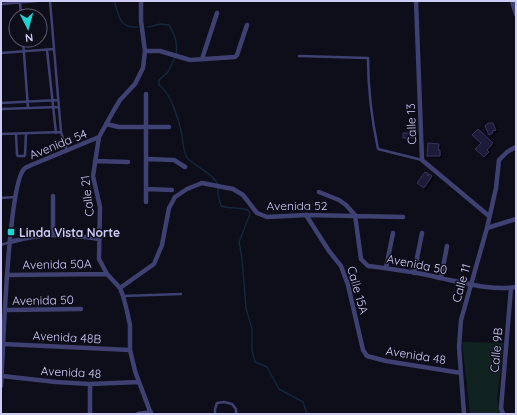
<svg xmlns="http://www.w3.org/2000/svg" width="517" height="415" font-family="Quicksand,sans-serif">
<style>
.green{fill:#112320}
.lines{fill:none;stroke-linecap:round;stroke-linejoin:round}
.stream{stroke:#13273d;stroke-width:1.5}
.building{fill:#1f1c38;stroke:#363161;filter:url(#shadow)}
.service{stroke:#3e4172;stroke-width:2.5}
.minor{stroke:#3e4172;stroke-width:4.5}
.poi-dot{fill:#1ed1d3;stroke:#0e0d1a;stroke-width:1.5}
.labels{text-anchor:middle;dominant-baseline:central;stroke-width:3;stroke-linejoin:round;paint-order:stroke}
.street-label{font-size:12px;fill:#cecdf8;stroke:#0e0d1a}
.poi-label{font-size:12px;font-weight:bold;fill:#cecdf8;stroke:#0e0d1a;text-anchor:start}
</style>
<defs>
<filter id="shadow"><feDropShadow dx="2" dy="1.5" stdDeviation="0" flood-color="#0009"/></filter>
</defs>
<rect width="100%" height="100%" fill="#0e0d1a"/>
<path class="green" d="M462,342L504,343L497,399L500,414H470Z"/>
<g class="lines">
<path class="stream" d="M114,1C120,16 118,28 138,27
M148,27L161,24L169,25C175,34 178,43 176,54
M175,57L168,72L159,80V85C171,93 179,120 182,135C183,142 183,149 186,156C191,165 211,171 218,184
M218,188V195L221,206C230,209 239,207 248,210L250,214L239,242L242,258L246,308L252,329V350L255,362L267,367L279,389L303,402L307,414"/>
</g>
<path class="building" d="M488,123H493L496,130L492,131L493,133L489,135L485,126Z
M478,129L493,143L487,150L489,152L484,157L475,149L481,143L472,135Z
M403,133H416V138H403Z
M428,143L439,144L438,150H440V156H427Z
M425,172L428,173L427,175L428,176L429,174L432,176L424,188L417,183Z"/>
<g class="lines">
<path class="service" d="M50,1L61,132L67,151
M20,3L21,16
M1,4L37,1
M23,40L28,108
M47,50L56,133
M1,53L54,49
M299,56L368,58C368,91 371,116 378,149L422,160
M1,103L58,100
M1,109L58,107
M1,134L61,132
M16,134L17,155L18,156H24L25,155L26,134
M1,198L15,197
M1,245L10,242
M123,296L181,294
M215,414V409L217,403L224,402L232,404L236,409V414"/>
<path class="minor" d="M141,1V21L145,51L143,68L135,84L120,100L114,110L99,137L93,176L100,207L99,259L107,274L120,288L123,296L127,311L130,325V350L135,371L151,414
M416,1L422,160L489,216
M512,1L516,14
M145,51H160L190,60L235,57L237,55L247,25
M202,59L217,13
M106,124L119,127H169
M146,159L174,160L185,167
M95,161L128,162
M146,189L172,190
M319,192L339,200L346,205L355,215L361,259L368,266C392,269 417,272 440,278C466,283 490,291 516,287
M146,202V94
M306,215L329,251L341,266L348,285L363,350L367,356L386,361L461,373
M487,228L516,219
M53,235V196
M10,242C42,233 67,234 99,239
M386,268L393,233
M414,273L422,233
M7,275L107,274
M441,278L447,246
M120,288L154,264L162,245L169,208L175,197L187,189L202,183L233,189L243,195L257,213L267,217L306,215L403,217
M5,310L81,309
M3,344L130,350
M2,376L56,382L90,384L139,382
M1,386C3,354 8,186 24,169C26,167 28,167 29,166L99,137
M90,414V384
M138,414L151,412
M464,414L459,347L461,320L487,228L496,188L499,160L507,152L516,147
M503,414L501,408L511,288"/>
</g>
<rect class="poi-dot" x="7" y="228" width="8" height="8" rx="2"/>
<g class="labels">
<g class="street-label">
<text transform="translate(411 124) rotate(-92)">Calle 13</text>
<text transform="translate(58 144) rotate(-22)">Avenida 54</text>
<text transform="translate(87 196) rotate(-97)">Calle 21</text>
<text x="297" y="205">Avenida 52</text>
<text transform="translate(57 264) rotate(-1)">Avenida 50A</text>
<text transform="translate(417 264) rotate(11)">Avenida 50</text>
<text transform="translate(461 283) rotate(-74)">Calle 11</text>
<text transform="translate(358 290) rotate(74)">Calle 15A</text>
<text transform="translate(43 300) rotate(-1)">Avenida 50</text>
<text transform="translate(67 337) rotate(3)">Avenida 48B</text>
<text transform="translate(496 350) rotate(-85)">Calle 9B</text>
<text transform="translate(416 355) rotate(9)">Avenida 48</text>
<text transform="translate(71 372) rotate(3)">Avenida 48</text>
</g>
<g class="poi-label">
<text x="19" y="232">Linda Vista Norte</text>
</g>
</g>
<rect width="517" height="415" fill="none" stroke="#cecdf8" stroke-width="4"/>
<g transform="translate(28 28) rotate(174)"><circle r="19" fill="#0e0d1a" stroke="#5b5a73"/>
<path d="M0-3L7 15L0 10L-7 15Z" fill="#1ed1d3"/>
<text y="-6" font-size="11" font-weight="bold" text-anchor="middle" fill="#cecdf8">N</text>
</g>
</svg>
